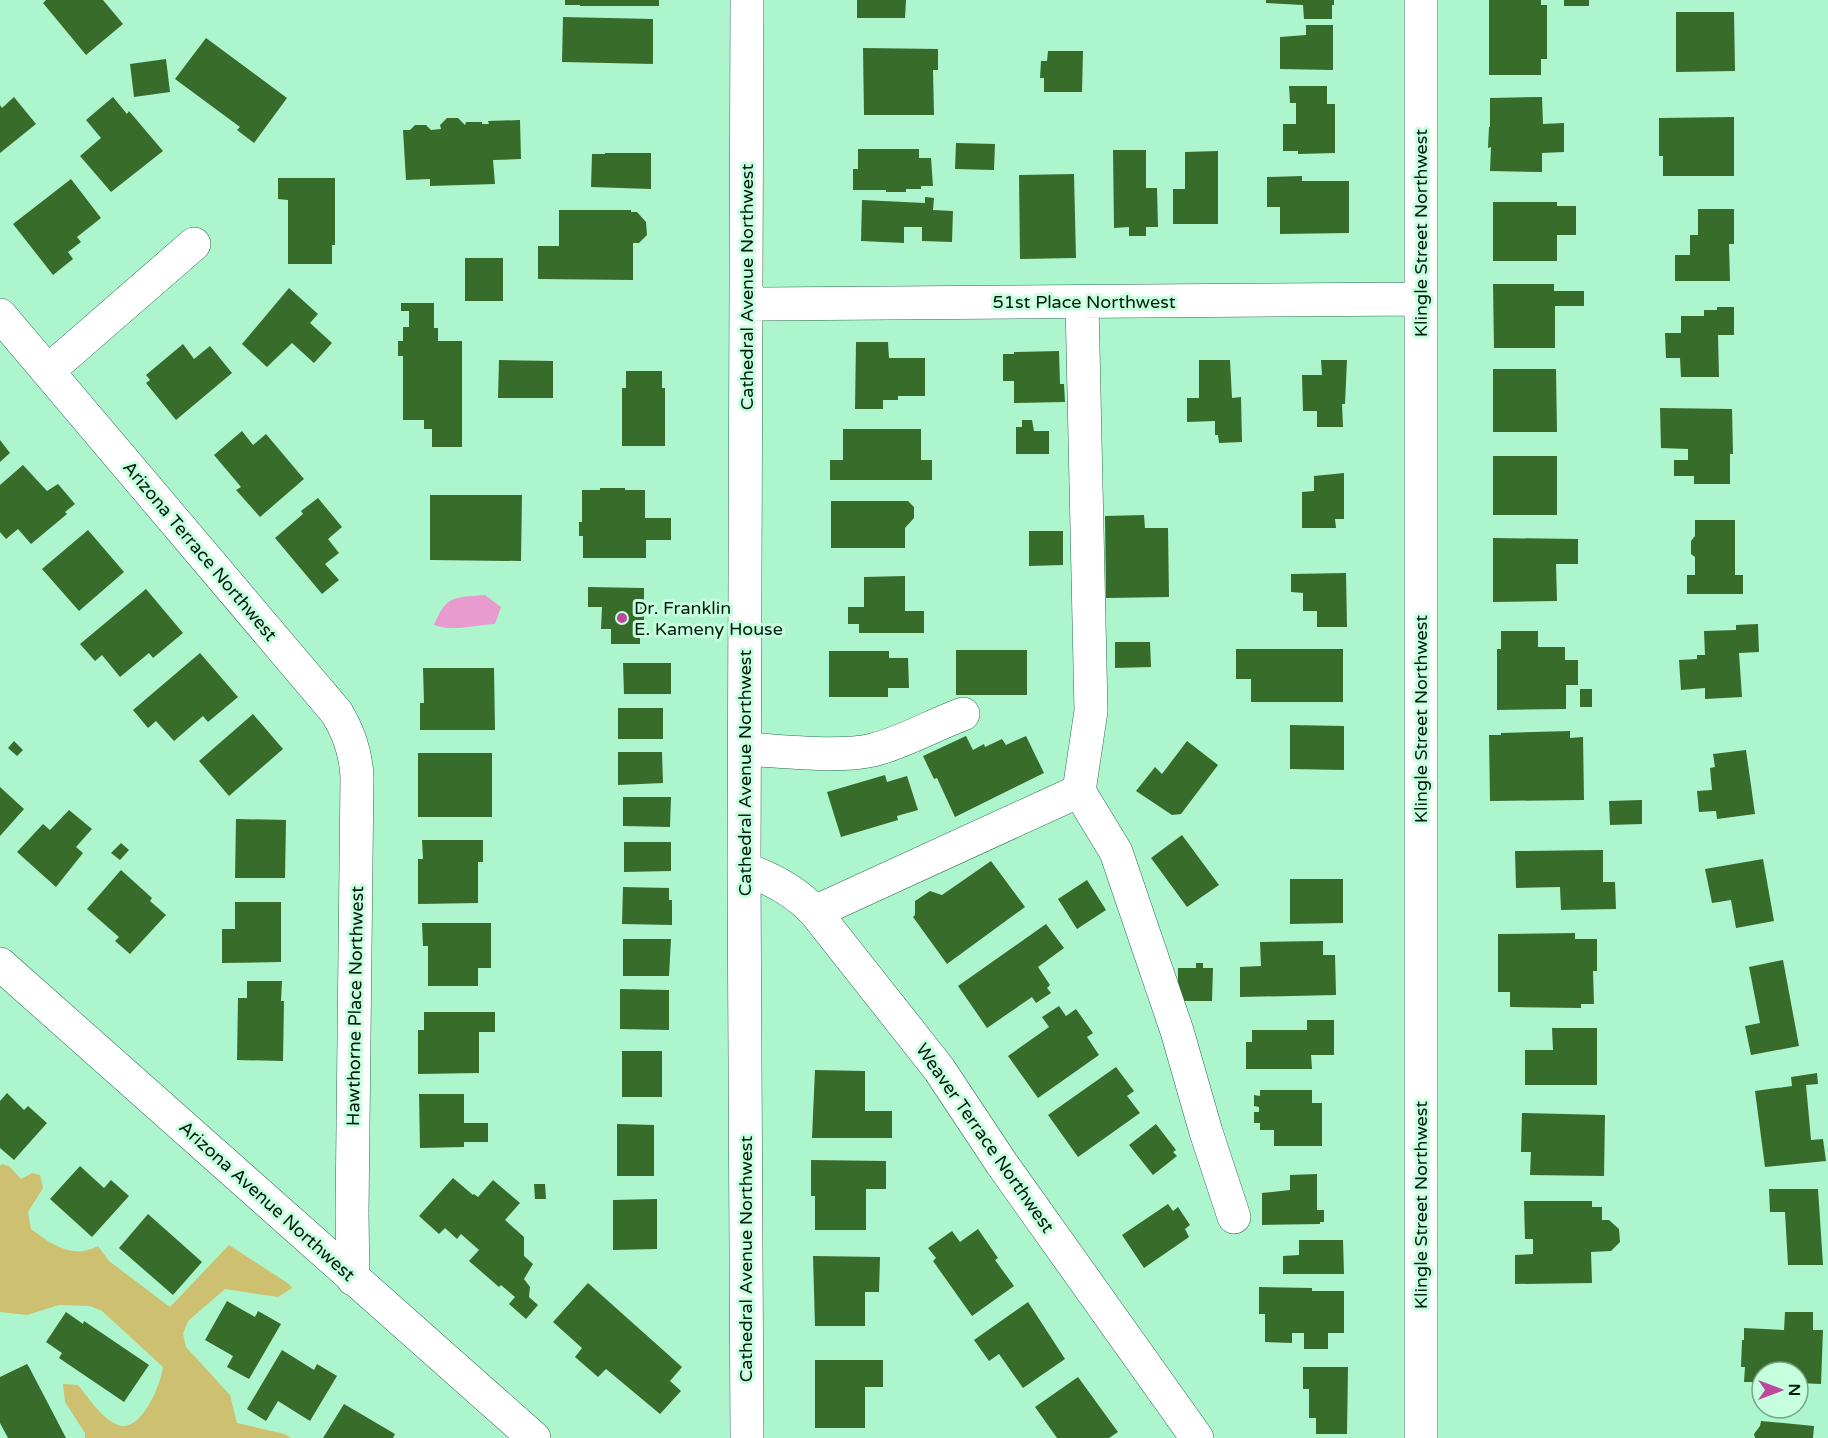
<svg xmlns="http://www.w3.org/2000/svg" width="1828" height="1438" font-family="'Varela Round',sans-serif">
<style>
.green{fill:#cec071}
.water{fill:#e79bce}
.building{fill:#386c2b}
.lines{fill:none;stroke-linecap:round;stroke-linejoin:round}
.minor-casing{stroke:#28704e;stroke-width:34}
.major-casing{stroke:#28704e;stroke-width:34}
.minor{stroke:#fff;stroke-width:33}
.major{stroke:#fff;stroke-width:33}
.poi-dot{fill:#be489e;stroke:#c6ffde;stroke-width:2}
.labels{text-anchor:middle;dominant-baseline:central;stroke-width:6;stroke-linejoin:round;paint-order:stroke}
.street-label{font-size:18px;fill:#011d0f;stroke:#c6ffde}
.poi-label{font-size:18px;fill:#011d0f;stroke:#c6ffde;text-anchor:start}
</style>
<rect width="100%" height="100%" fill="#adf5cd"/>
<path class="green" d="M2,1164L9,1166L21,1179L32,1173L40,1175L43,1188L28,1212L31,1229C51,1244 73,1260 98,1246L109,1261L170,1307L229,1245L289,1284L292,1288L278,1297L225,1289L188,1321L183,1334L186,1347L230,1395L237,1423L285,1434L291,1438H85V1433L65,1402L63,1384L78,1385C89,1398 101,1418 118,1425C141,1434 161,1384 163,1367L102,1311L90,1306L59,1305L27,1315L0,1312V1166Z"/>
<path class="water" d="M485,595L501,607L495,624C473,625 455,632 434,625C447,594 454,598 485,595Z"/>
<path class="building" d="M46,0H103L123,24L86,55L43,3Z
M565,0H659V6H580V5H565Z
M857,0H906L905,18H857Z
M1266,0H1334V5H1332V19H1304L1303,5L1266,3Z
M1489,0H1541V5H1547V59H1541V75H1489Z
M1564,0H1589V6H1564Z
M1676,12H1734L1735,71L1676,72Z
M563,17L653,19V64L562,62Z
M1306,25H1333V70L1280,69V37L1306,35Z
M206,38L287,98L254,143L237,130L240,127L175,79Z
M863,48L938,49V70H933L934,115H864Z
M1048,51H1083L1082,92H1044V78H1040L1041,61H1047Z
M166,59L170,92L134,97L130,64Z
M1289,86H1327V104H1335V153L1298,154V151H1283V124H1296V103H1290Z
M14,97L36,124L0,153V105L2,108Z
M113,97L127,114L129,111L163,151L111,192L80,156L101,138L86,120Z
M1542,97L1543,124L1564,123V152L1542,153V172L1490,171L1491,147L1488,148L1489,127H1490V98Z
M1734,117V176H1663V156H1659V118Z
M447,118H458L465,125L466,122H482V124H489L488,121L520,120L521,159L493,160L495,184L430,186V179L406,180L403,130H410L415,125H426L431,130L441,129L440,125Z
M956,143L995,144L994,170L955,169Z
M858,149H919V158H931L933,186H921V189H906V192H886V190H853V169H858Z
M1113,150H1146V188H1157L1158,227H1146V236H1129V227L1114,228Z
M1218,151V224H1173V189H1185V152Z
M605,153H651V189L591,187L592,154H605Z
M1074,174L1076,258L1020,259L1019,175Z
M1302,176V181H1349V233L1280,234V207H1267V177Z
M278,178H335V245H332V264H288V200L278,199Z
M71,179L101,218L77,237L81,242L68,252L73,259L53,275L13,224Z
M925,197L934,198L933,210L953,211L952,242L922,241V227H904V243L861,241L862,200L925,203Z
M1493,202H1557V206H1576V235H1557V261H1493Z
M1698,209H1734V244H1729L1730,281H1675V255H1690V235H1698Z
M559,210H631V212H637L646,222L647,235L639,243H633V280L538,279V246H559Z
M465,258H503V301H465Z
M1493,284H1554V291H1584V306H1555V348H1494Z
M289,288L318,314L310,323L332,343L314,363L292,343L267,367L242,344Z
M401,303H434V328H438V341H462V447H432V429H424V420H403V356H398V341H403V327H409V311H401Z
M1717,307H1734V335H1718L1719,377H1681L1680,358H1666L1665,333H1681V316H1704V310H1717Z
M856,342H888L889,358H925V396H898V400H883V409H855Z
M183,344L194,359L210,346L232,373L176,420L146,383L150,380L146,375Z
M1059,351L1060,384H1064L1065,402L1014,403V381H1003V354H1014V352Z
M499,360L553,361V398H498Z
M1199,360H1230L1232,398L1241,397L1242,442L1219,443L1218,435H1215V421L1187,422V398H1199Z
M1321,360H1347L1345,404H1342L1343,427H1317V411H1303L1302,375H1322Z
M1493,369H1556L1557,432H1493Z
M626,371H662V388H665V446H622V388H626Z
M1660,408L1732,409L1733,454H1730V484H1694V476H1674V460H1688V449L1661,448Z
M1022,420H1032L1034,431H1049V454H1016V427H1022Z
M843,429H921V460H932V480H830V460H843Z
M242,431L253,445L266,434L304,479L260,517L236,490L241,487L214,455Z
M0,440L10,453L0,462Z
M1493,456H1557V515H1493Z
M23,465L47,491L58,484L75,504L65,512L67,514L31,544L18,529L6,539L0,532V485Z
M1344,473V519H1335L1336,528H1302V492L1314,491V476Z
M600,488H625V490H645V518H671V540H646V558H583V536H579V522H582V490H600Z
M430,495H522L521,561L430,560Z
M318,498L342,527L328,539L339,553L325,564L339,580L322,594L275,538L303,514L301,511Z
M831,501H908L914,507V518L905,528V548H831Z
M1144,515L1145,528H1168L1169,597L1106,598L1105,516Z
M1695,520H1735V575H1743V594H1687V575H1695V557L1691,554V541L1695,536Z
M88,530L124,572L79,611L42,569Z
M1029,531H1063V565L1029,566Z
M1493,538L1578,539V564H1556L1557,601L1493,602Z
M1346,573L1347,627H1317V611H1303V593L1291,592V574Z
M905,576V611H924V633H859V624H848V607H864V577Z
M588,587L644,588V629H640V644H611V629H601L602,607H588Z
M146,589L183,633L153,658L149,653L120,677L102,655L95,661L80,644Z
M1758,624L1759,652L1739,653L1742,697L1705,699V688L1681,690L1679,660L1697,659V655H1705L1704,631L1736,630V625Z
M1501,631H1538V647H1565V660H1578V685H1566V709L1497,710V649H1501Z
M1115,642H1150L1151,667L1115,668Z
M1236,649H1343V702H1251V679H1236Z
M956,650H1027V695H956Z
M829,651H889V658H908L909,688H888V697H829Z
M200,653L238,697L208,722L203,716L174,741L156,721L148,728L133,710Z
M623,663H671V694H624Z
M423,668H494L495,730H420V703H424Z
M1580,689H1592V707H1580Z
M618,708H663V739H618Z
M253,714L283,749L229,796L199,761Z
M1290,725L1344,726V770L1290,769Z
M1570,731V738L1583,737L1584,800L1490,801L1489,735H1501V733Z
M966,736L973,750L984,744L985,747L1002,739L1006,745L1026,736L1044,773L955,817L937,778L934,779L923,756Z
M14,741L23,750L17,756L8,748Z
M1187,741L1218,765L1181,814L1172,815L1136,791L1155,767L1162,774Z
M1746,750L1755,814L1717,819L1716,811L1699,812L1697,791L1712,790L1710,768L1715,767L1713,754Z
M618,752H662L663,783L618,785Z
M418,753H492V817H418Z
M885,775L887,782L907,776L918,810L897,816L898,820L841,837L827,792Z
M0,787L24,809L0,836Z
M623,797H671L670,827L623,826Z
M1642,800V824L1610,825L1609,801Z
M69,810L92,829L76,847L83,853L56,887L17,852L43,824L50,830Z
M236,819L286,820L285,878H235Z
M1182,835L1219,885L1187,907L1151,858Z
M422,840H483V862H478V903L418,904V859H423Z
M624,842H671V871L624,872Z
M121,843L129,850L120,860L111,853Z
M1603,850V882H1615L1616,909L1561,910L1560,887L1516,888L1515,851Z
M1763,859L1774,921L1736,928L1731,900L1712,903L1705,869Z
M991,861L1025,907L947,964L913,917L915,915V901L930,891L942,895Z
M121,870L152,898L150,901L166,915L130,954L115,941L119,937L87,909Z
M1290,879H1343V923L1290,924Z
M1087,880L1106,910L1077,929L1058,899Z
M623,887L669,888V900H672V925L622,924Z
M235,902H281V962L222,963V929H235Z
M422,923H491V968H478V986H428V946H423Z
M1046,924L1064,948L1038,967L1050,985L1047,988L1051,993L1036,1003L1032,997L987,1028L958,986Z
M1575,933V939H1597V971H1593L1594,1004H1581V1008L1510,1007V992H1498V934Z
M623,939H671L669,976H623Z
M1323,941V955H1335L1336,995L1240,997V967L1261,966L1260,942Z
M1783,960L1799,1046L1751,1055L1745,1026L1760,1023L1749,967Z
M1196,963H1203V968H1213L1212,1001H1178V968H1196Z
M247,981H282L281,1001H284L283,1061L237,1060L238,998H247Z
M620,989L669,990V1030L620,1029Z
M1059,1006L1066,1016L1076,1009L1093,1033L1087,1037L1099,1055L1038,1098L1008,1056L1049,1027L1042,1017Z
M424,1012H495V1032H479V1073L418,1074V1030H424Z
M1307,1020H1334V1055H1311L1312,1069H1246V1042H1252V1030H1307Z
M1552,1028H1597V1085H1525V1050H1553Z
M622,1051H662V1097H622Z
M1116,1067L1134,1091L1127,1096L1140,1113L1078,1157L1048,1115Z
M815,1070L865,1071V1111H892V1138H812Z
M1817,1073L1818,1084L1806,1085L1811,1140L1823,1139L1826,1161L1765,1167L1755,1091L1792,1086L1791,1077Z
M1260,1090H1312V1103H1322V1146H1274V1130H1260V1123H1254V1112H1259V1107L1254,1106V1095L1260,1096Z
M7,1093L24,1110L28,1106L47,1123L14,1160L0,1148V1101Z
M419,1094H464V1123H488V1142H464V1147L420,1148Z
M1522,1113L1605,1115L1604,1176L1530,1175L1531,1152H1521Z
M617,1124L654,1125V1176H617Z
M1156,1124L1176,1150L1173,1152L1177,1156L1153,1175L1129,1145Z
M811,1160L886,1161V1189H866V1230H815V1196H811Z
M80,1166L104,1188L111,1180L129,1196L92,1237L50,1199Z
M1317,1174V1210H1324V1222H1320V1224L1262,1225V1193L1290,1190V1175Z
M453,1178L473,1195L474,1194L478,1197L493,1180L520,1203L505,1220L524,1237V1256L533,1264L524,1279L530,1287L529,1297L538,1305L526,1319L509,1304L515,1297L501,1285L499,1287L469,1261L479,1250L461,1234L457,1239L445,1228L439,1234L419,1216Z
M534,1184H545L546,1199H535Z
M1769,1189H1818L1823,1265H1788L1785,1212H1770Z
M657,1199V1249L613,1250V1200Z
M1524,1201H1592V1207H1602V1220H1609L1619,1229L1620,1242L1611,1251L1591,1252L1592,1283L1515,1284V1255L1533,1254V1239H1525Z
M1168,1204L1173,1211L1178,1207L1190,1225L1185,1229L1189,1237L1144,1268L1122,1235Z
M148,1214L202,1262L173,1295L119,1248Z
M978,1229L998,1258L995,1260L1014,1286L972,1316L933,1261L936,1258L928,1248L952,1231L960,1242Z
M1299,1240H1343L1344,1274H1283V1256L1299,1255Z
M813,1256L880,1257L879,1292H865V1326H815Z
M588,1283L682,1367L670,1381L681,1391L660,1414L606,1369L598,1377L575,1357L582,1348L553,1322Z
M1259,1287L1312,1288V1291H1344V1333H1328V1349H1304V1333H1292V1343L1265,1342V1314H1259Z
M227,1301L255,1317L258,1311L281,1324L249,1379L227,1367L233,1356L205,1340Z
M1028,1302L1065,1359L1023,1388L999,1354L989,1361L974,1340Z
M66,1312L83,1324L84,1321L149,1365L124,1402L59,1358L62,1353L46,1342Z
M1785,1312H1813V1330H1823L1821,1384L1798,1383V1372H1762V1382H1744L1745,1367H1741L1742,1340H1744V1328L1784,1330Z
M282,1350L314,1370L317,1364L337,1376L310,1421L278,1401L266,1421L247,1409Z
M815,1360H883V1387H865V1428H815Z
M27,1364L29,1367L66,1438H8L0,1423V1377Z
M1303,1367H1348L1347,1434H1316V1418H1309V1389H1303Z
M1078,1377L1118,1432L1109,1438H1057L1035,1407Z
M344,1404L395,1434L393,1438H323Z
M1761,1421L1814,1426L1813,1438H1755L1754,1434L1760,1426Z"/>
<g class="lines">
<g class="minor-casing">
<path id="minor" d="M1421,0V1438
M747,304L1421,299
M0,315L337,713C349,733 356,753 357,777L352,1214L353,1279
M48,371L194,244
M745,749C781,751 840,758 873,750C904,742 933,725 963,714
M1079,791L1116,852L1177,1031L1206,1132L1234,1217
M744,869C771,878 795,891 815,912L939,1069L1002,1164L1197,1438
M815,912L1079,791L1091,711L1082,302
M747,1438L744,869L747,0"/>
</g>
<g class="major-casing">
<path id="major" d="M0,964L534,1438"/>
</g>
<use href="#minor" class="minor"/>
<use href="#major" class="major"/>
</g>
<circle class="poi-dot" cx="622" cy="618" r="6"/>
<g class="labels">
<g class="street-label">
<text transform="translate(1421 233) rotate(-90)">Klingle Street Northwest</text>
<text transform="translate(747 287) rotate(-90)">Cathedral Avenue Northwest</text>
<text x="1084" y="302">51st Place Northwest</text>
<text transform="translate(200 551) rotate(50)">Arizona Terrace Northwest</text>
<text transform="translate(1421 719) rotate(-90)">Klingle Street Northwest</text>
<text transform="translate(745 773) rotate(-90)">Cathedral Avenue Northwest</text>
<text transform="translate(355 1006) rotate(-89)">Hawthorne Place Northwest</text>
<text transform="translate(985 1138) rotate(55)">Weaver Terrace Northwest</text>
<text transform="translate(267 1201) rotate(42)">Arizona Avenue Northwest</text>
<text transform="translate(1421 1205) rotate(-90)">Klingle Street Northwest</text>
<text transform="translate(746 1259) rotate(-90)">Cathedral Avenue Northwest</text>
</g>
<g class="poi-label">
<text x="634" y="608">Dr. Franklin<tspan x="634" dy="21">E. Kameny House</tspan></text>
</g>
</g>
<g transform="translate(1780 1390) rotate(90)"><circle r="28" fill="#c6ffde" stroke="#77a58b" stroke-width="1.5"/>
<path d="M0-4.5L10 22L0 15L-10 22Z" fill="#be489e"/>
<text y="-9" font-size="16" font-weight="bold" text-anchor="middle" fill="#011d0f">N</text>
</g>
</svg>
